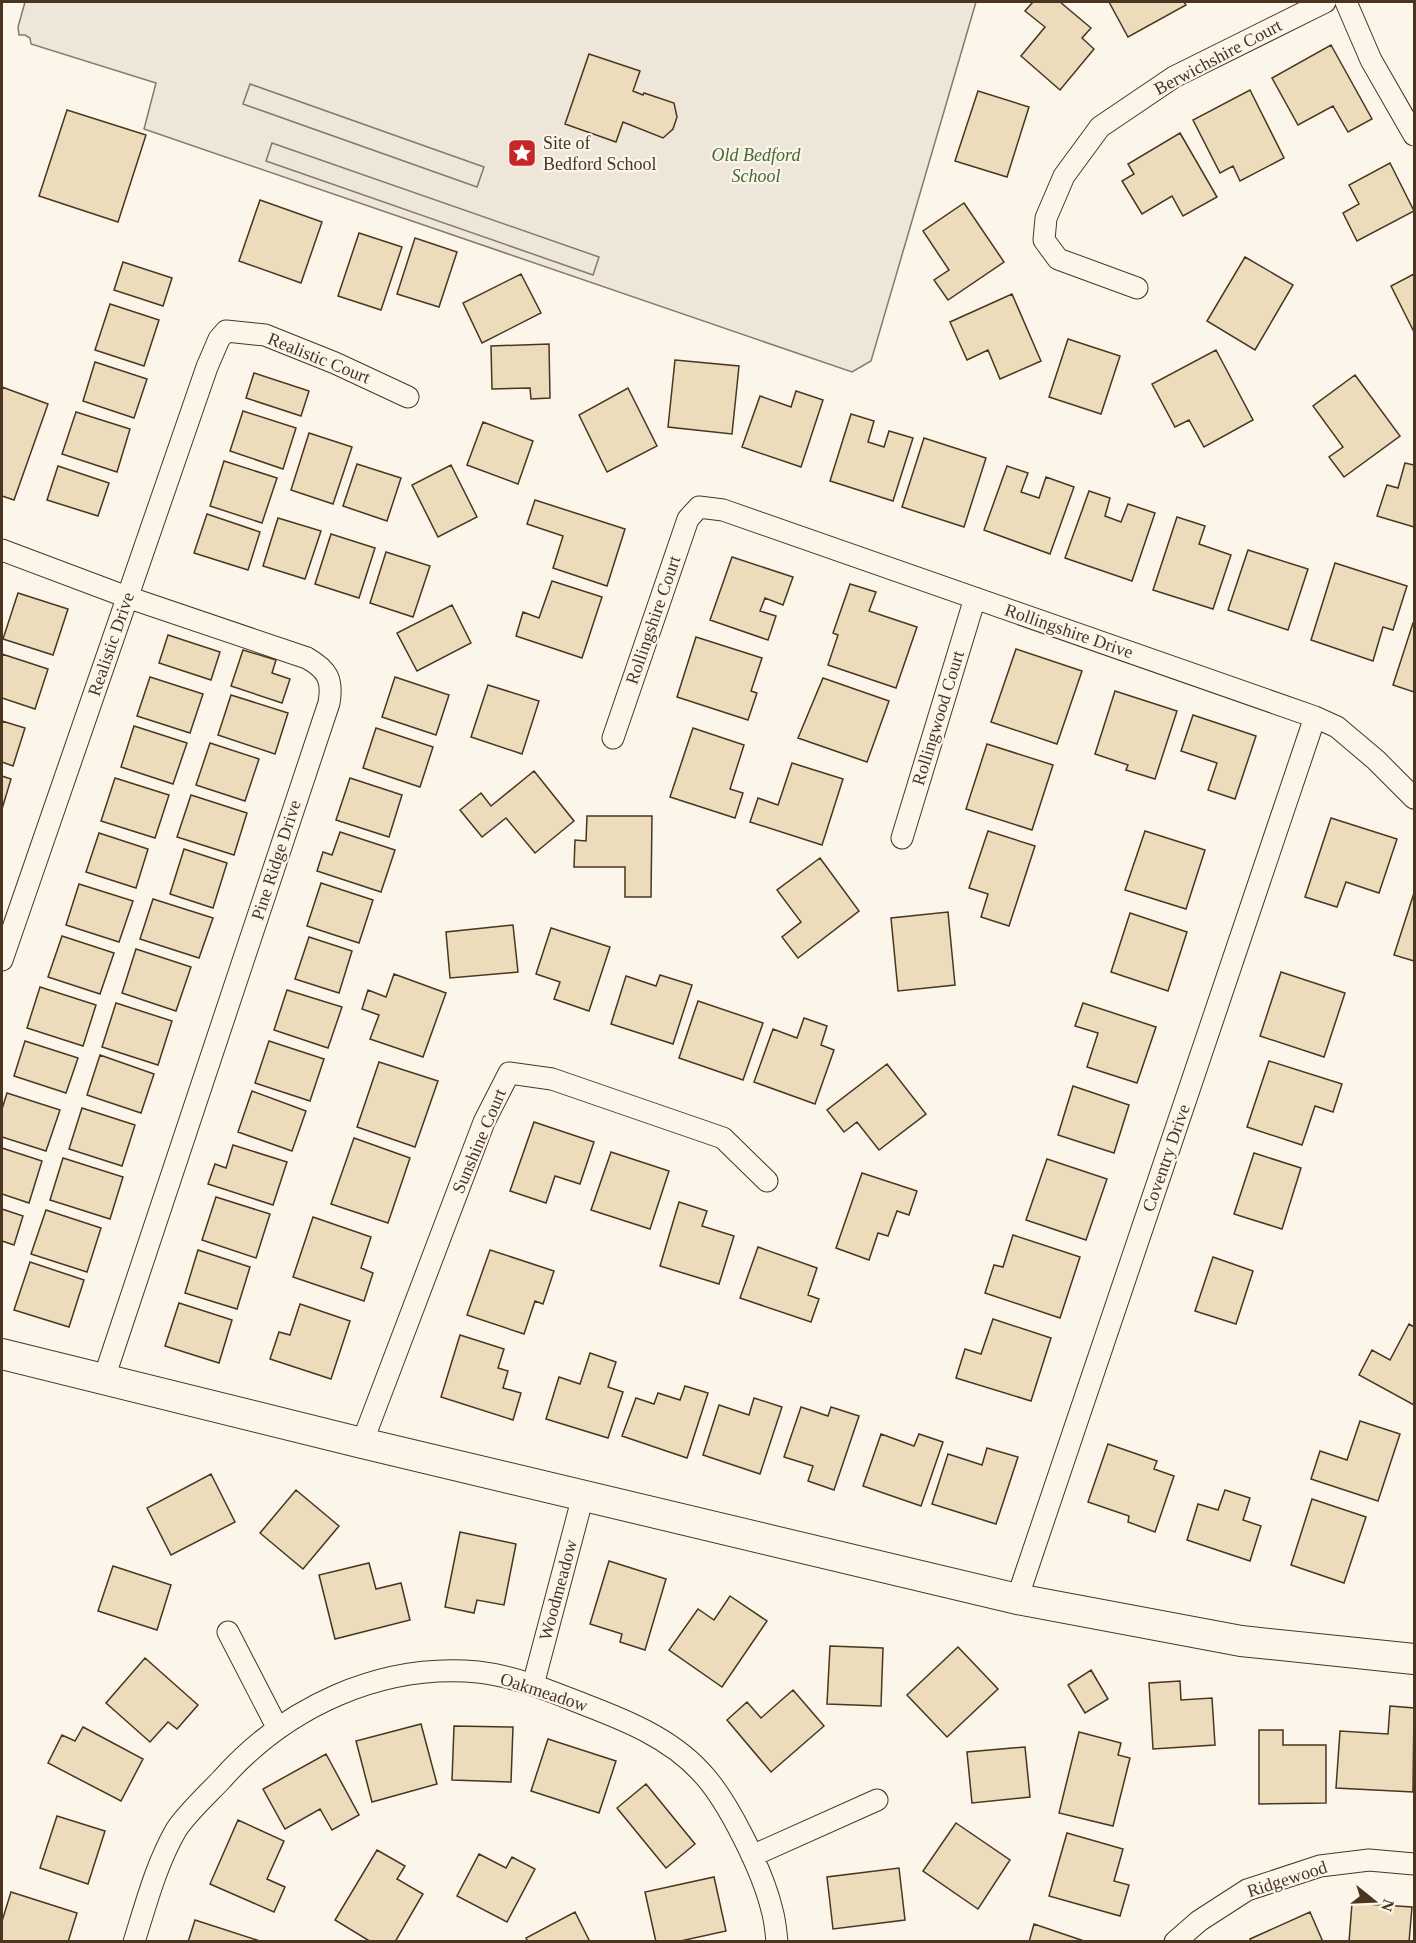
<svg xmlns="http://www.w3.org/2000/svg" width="1416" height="1943" font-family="Georgia,serif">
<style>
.green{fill:#ede6d9;stroke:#887966;stroke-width:1.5}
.parking{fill:#ede7d9;stroke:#887966;stroke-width:1.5}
.building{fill:#ecdcbc;stroke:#4a3520;stroke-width:1.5}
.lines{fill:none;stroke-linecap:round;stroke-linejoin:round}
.street-casing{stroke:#4a3520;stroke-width:23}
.secondary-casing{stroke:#4a3520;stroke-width:32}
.street{stroke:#fbf6e9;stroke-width:21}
.secondary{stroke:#fbf6e9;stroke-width:30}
.labels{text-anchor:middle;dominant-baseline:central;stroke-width:4.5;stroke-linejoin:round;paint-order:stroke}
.street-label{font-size:18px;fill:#4a3520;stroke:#fbf6e9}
.poi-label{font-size:18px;fill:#4a3520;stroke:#fbf6e9;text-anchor:start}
.park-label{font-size:18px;font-style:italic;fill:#436837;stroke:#fbf6e9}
</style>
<rect width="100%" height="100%" fill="#fbf6e9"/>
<path class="green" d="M25,2H976L871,361L852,372L144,129L156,83L31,44L30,38L25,35H19L18,27Z"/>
<path class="parking" d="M250,84L484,167L477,187L243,104Z
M272,143L599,257L593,275L266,161Z"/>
<path class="building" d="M1033,2H1060L1091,28L1082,38L1094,49L1060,90L1021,56L1045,27L1025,11Z
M1109,2H1184L1186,5L1128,37Z
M1331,45L1372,119L1348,132L1333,106L1298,125L1272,78Z
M589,54L640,71L633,91L643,95L644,93L674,103L677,117L673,129L663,138L623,122L616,142L565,124Z
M1250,90L1284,158L1240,181L1233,166L1220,173L1193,120Z
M978,91L1029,107L1007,177L955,161Z
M67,110L146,135L118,222L39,196Z
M1180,133L1217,197L1183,216L1172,196L1142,214L1122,181L1134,174L1128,164Z
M1390,163L1414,211L1357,241L1343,213L1359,204L1349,185Z
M260,200L322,222L301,283L239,261Z
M964,203L1004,262L948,300L934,280L949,270L923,231Z
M359,233L402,247L381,310L338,296Z
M415,238L457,252L439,307L397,294Z
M1245,257L1293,285L1255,350L1207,321Z
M123,262L172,278L163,306L114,290Z
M521,274L541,313L482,343L463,303Z
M1414,274V332L1391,286Z
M1012,294L1041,361L1000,379L988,350L967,360L950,322Z
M110,304L159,320L144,366L95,350Z
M1068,339L1120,356L1101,414L1049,397Z
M549,344L550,398L531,399L530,388L492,389L491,346Z
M1216,350L1253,420L1204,447L1189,420L1175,427L1152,384Z
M675,360L739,366L732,434L668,427Z
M95,362L147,379L134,418L83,401Z
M254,373L309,391L301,416L246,398Z
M1355,375L1400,436L1344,477L1329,457L1343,447L1313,406Z
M2,387L48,404L14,500L2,496Z
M628,388L657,446L607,472L579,415Z
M796,391L823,400L801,467L742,447L760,396L791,407Z
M243,411L296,428L283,469L230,451Z
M76,412L130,429L117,472L62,454Z
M851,414L874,421L868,442L884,447L889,431L913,438L893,501L830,481Z
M483,422L533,441L518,484L467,465Z
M309,433L352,447L333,504L291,490Z
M924,438L986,458L964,527L902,507Z
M224,461L277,478L262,523L210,506Z
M1405,463L1414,465V527L1377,516L1387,485L1398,488Z
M357,464L401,478L387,521L343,506Z
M451,465L477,517L438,537L412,485Z
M58,466L109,483L98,516L47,500Z
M1007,466L1028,473L1021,492L1039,498L1046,477L1074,487L1050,554L984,530Z
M1089,491L1110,498L1105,516L1121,522L1128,504L1155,513L1132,581L1065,558Z
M535,500L625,529L607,586L553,568L563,536L527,524Z
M207,514L260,532L248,570L194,553Z
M1177,517L1205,526L1199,544L1231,555L1213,609L1153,590Z
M278,518L321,531L305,579L263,566Z
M331,534L375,548L359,598L315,584Z
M1248,550L1308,569L1288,630L1228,610Z
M386,552L430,566L413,617L370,603Z
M732,557L793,577L783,605L765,598L760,611L776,616L768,640L710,620Z
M1335,563L1407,586L1393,630L1383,627L1373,661L1311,640Z
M552,581L602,597L582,658L516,636L523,612L539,618Z
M850,584L876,592L869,611L917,627L896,688L828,665L838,635L833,633Z
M18,593L68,609L53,655L3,639Z
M452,605L471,643L417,671L397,633Z
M1413,623H1414V692L1393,685Z
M168,635L220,652L211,680L159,663Z
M696,637L762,658L751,691L757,693L748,720L677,697Z
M1016,649L1082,671L1057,744L991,722Z
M243,650L276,660L272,673L290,679L282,703L231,686Z
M2,654L48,669L35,709L2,698Z
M150,677L203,694L190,733L137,716Z
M395,677L449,695L436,735L382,717Z
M823,678L889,701L867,762L798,738Z
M488,685L539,701L522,754L471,737Z
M1115,691L1177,711L1155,779L1126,770L1128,765L1095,754Z
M231,695L288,713L275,754L218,735Z
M1193,715L1256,736L1235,799L1208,790L1217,763L1181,751Z
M2,721L25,728L13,766L2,762Z
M134,726L187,743L173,784L121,767Z
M376,728L433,747L420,787L363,768Z
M693,728L744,745L730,789L743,793L735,818L670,797Z
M210,743L259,759L245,801L196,785Z
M987,744L1053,765L1032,830L966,809Z
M792,763L843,779L822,845L750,822L758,798L778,805Z
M534,771L574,821L535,853L506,818L482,837L460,810L481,793L491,806Z
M2,776L11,779L2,809Z
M115,778L169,795L155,838L101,821Z
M350,778L402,795L389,837L336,820Z
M191,795L247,813L234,855L177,837Z
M587,816H652L651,897H625V867H574L575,840L586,841Z
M1331,818L1397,839L1379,893L1346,882L1337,907L1305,897Z
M988,831L1035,846L1009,926L981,917L988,894L969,888Z
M1145,831L1205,850L1186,909L1125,890Z
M340,832L395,850L381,892L317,871L323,852L332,855Z
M99,833L148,849L136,888L86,872Z
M184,849L227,863L213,908L170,894Z
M820,858L859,911L798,958L782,937L801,922L777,890Z
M321,883L373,900L359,943L307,926Z
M79,884L133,901L119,942L66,925Z
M1414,893V961L1394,955Z
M153,899L213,918L199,958L140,939Z
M948,912L955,985L898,991L891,918Z
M1130,913L1187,932L1168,991L1111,972Z
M513,925L518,972L450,978L446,932Z
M551,928L610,947L589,1011L554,999L560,982L536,974Z
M62,936L114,953L100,994L48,977Z
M309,937L352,951L339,993L295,979Z
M136,949L191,967L176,1011L122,993Z
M1281,972L1345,993L1324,1057L1260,1036Z
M394,974L446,993L423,1057L370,1039L379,1015L362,1009L368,990L386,997Z
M660,975L692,985L673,1044L611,1024L626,976L656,986Z
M40,987L96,1005L83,1046L27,1028Z
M287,990L342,1007L328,1048L274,1030Z
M698,1001L763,1023L743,1080L679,1058Z
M116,1003L172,1021L158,1065L102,1047Z
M1083,1003L1156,1027L1137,1083L1087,1067L1098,1033L1075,1026Z
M804,1018L827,1026L821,1045L834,1050L815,1104L754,1082L773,1029L797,1038Z
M25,1041L78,1058L66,1093L14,1076Z
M269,1041L324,1059L310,1101L255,1083Z
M100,1055L154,1074L141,1113L87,1095Z
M1269,1061L1342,1084L1333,1112L1315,1106L1302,1145L1247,1127Z
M379,1062L438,1081L415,1147L357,1127Z
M887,1064L926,1114L879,1150L857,1122L844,1132L827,1110Z
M1073,1086L1129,1105L1114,1153L1058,1135Z
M252,1091L306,1111L292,1151L238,1132Z
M7,1093L60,1110L46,1151L2,1137V1109Z
M82,1108L135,1125L122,1166L69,1149Z
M534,1122L594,1142L580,1184L555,1176L546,1203L510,1191Z
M354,1138L410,1158L388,1223L331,1204Z
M233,1145L287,1162L273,1205L208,1184L215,1164L226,1168Z
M2,1148L42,1161L29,1203L2,1194Z
M611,1152L669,1171L650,1229L591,1210Z
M1254,1153L1301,1168L1282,1229L1234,1214Z
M63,1158L123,1177L110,1219L50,1200Z
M1047,1159L1107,1179L1086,1240L1026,1220Z
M862,1173L917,1191L909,1215L897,1211L888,1236L878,1233L869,1260L836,1248Z
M216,1197L270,1214L256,1258L202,1240Z
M679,1202L707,1211L702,1226L734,1236L719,1284L660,1266Z
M2,1209L23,1216L14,1245L2,1241Z
M46,1210L101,1228L87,1272L31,1254Z
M313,1217L371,1237L361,1268L373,1273L364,1301L293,1277Z
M1013,1235L1080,1257L1060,1318L985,1293L994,1265L1003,1267Z
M758,1247L817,1268L808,1295L819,1299L811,1322L740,1298Z
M198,1250L250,1267L237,1309L185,1293Z
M490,1250L554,1271L543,1304L535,1301L524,1334L467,1315Z
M1213,1257L1253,1271L1236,1324L1195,1311Z
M30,1262L84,1280L69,1327L14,1310Z
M179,1303L232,1320L219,1363L165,1346Z
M300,1304L350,1321L331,1379L270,1359L279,1332L290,1335Z
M993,1319L1051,1338L1031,1401L956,1378L965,1349L981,1354Z
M1409,1324L1414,1327V1405L1359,1375L1372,1350L1390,1360Z
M460,1335L504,1349L498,1368L508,1371L503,1388L521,1393L513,1420L441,1397Z
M590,1353L616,1362L608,1387L623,1392L608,1438L546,1419L559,1377L580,1384Z
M685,1386L708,1393L687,1458L622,1436L636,1398L654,1404L658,1393L680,1400Z
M754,1398L782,1407L760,1474L703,1455L719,1405L749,1415Z
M801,1407L828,1416L831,1407L859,1416L834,1490L808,1481L813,1466L784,1457Z
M1360,1421L1400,1434L1378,1501L1311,1479L1320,1451L1347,1460Z
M881,1434L914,1446L919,1434L943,1442L921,1506L863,1486Z
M1108,1444L1157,1461L1154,1469L1174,1476L1155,1532L1128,1522L1129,1516L1088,1502Z
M987,1448L1018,1457L996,1524L932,1504L948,1454L982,1465Z
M211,1474L235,1522L171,1555L147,1508Z
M296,1490L339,1526L303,1569L260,1533Z
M1225,1490L1250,1498L1243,1520L1261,1526L1250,1561L1187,1540L1198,1504L1218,1510Z
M1312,1499L1366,1517L1344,1583L1291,1565Z
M460,1532L516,1544L504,1605L477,1600L474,1613L445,1607Z
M609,1561L666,1579L645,1650L620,1642L622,1634L590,1624Z
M369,1563L376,1589L401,1583L410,1620L335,1639L319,1575Z
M113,1566L171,1585L157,1630L98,1611Z
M730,1596L767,1621L722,1687L669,1650L698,1609L714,1620Z
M830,1646L883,1648L881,1706L827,1704Z
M958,1647L998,1689L947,1737L907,1695Z
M145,1658L198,1705L177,1729L168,1722L150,1742L106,1703Z
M1091,1670L1108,1699L1085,1713L1068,1685Z
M1180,1681L1181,1700L1212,1698L1215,1745L1153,1749L1149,1683Z
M793,1690L824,1726L771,1772L727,1720L747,1702L761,1718Z
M1390,1706L1414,1708L1413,1792L1336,1788L1340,1731L1388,1734Z
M421,1724L437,1784L372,1802L356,1741Z
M454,1726L513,1727L511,1782L452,1780Z
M83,1727L143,1759L121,1801L48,1763L62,1735L75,1741Z
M1259,1730H1283V1745H1326V1803L1259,1804Z
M1079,1732L1121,1743L1118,1755L1130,1758L1113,1826L1059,1813Z
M548,1739L616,1761L599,1813L531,1791Z
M1025,1747L1030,1797L972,1803L967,1752Z
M326,1754L359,1815L332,1830L320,1809L285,1829L263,1789Z
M646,1784L695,1844L666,1868L617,1808Z
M57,1816L105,1831L88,1884L40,1868Z
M238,1820L284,1841L267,1879L285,1887L274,1912L210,1884Z
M956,1823L1010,1860L978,1909L923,1871Z
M1067,1833L1123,1849L1114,1881L1129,1885L1120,1916L1049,1896Z
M377,1850L405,1866L397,1879L423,1894L395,1942H371L335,1920Z
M479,1854L506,1868L512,1857L535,1869L507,1922L457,1896Z
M899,1868L905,1920L833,1929L827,1877Z
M714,1877L726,1931L676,1942H656L645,1892Z
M11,1892L77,1913L68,1942H2V1921Z
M1352,1903L1412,1907L1409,1942H1349Z
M575,1912L590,1942H528L526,1938Z
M1310,1912L1323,1942H1251L1250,1939Z
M195,1920L263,1942H188Z
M1034,1924L1087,1942H1029Z"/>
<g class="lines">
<g class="street-casing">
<path id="street" d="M1346,2L1371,60L1414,135
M1137,288L1058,259L1044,240L1046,218L1064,176L1100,127L1174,77L1325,2
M2,550L127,597L307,658C328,670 333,680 329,703L104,1378
M613,738L688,519L699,507L723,510L1315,717L1337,727L1376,760L1414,798
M902,838L975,598
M2,960L207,367L219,339L226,331L265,335L335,363L408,397
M362,1443L484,1122L509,1073L552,1079L723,1138L767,1181
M1017,1599L1315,717
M228,1632L277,1727
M533,1685L583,1496
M752,1856L877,1800
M134,1942C146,1904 156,1865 176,1830C187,1813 208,1794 222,1779C286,1707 380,1663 478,1672C514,1676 550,1691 583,1704C625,1720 670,1738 701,1772C728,1800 763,1872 772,1910C775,1920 776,1931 777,1942
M1175,1942L1199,1921L1247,1890L1320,1866L1369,1860L1414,1864"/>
</g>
<g class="secondary-casing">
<path id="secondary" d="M2,1354L362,1443L1017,1599L1241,1641L1414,1659"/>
</g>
<use href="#street" class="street"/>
<use href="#secondary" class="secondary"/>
</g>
<defs>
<g id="sight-square" transform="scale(1.5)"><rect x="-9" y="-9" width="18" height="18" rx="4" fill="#c62828" stroke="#fbf6e9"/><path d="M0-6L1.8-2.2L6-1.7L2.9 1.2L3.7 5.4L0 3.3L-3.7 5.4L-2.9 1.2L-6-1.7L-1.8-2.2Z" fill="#fff"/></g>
</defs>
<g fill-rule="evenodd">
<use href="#sight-square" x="522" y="153"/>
</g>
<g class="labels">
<g class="street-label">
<text transform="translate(1218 57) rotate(-28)">Berwichshire Court</text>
<text transform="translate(319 358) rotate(22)">Realistic Court</text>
<text transform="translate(653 620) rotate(-71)">Rollingshire Court</text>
<text transform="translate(1069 631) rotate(19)">Rollingshire Drive</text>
<text transform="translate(111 644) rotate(-71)">Realistic Drive</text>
<text transform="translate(938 718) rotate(-73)">Rollingwood Court</text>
<text transform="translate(276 860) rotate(-72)">Pine Ridge Drive</text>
<text transform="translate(479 1141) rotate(-67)">Sunshine Court</text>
<text transform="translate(1166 1158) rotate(-71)">Coventry Drive</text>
<text transform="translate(558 1590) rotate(-75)">Woodmeadow</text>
<text transform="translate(544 1692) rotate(18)">Oakmeadow</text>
<text transform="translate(1287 1879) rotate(-18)">Ridgewood</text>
</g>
<g class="poi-label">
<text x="543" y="143">Site of<tspan x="543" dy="21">Bedford School</tspan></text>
</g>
<g class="park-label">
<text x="756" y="155">Old Bedford<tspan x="756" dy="21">School</tspan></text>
</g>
</g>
<rect width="1416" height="1943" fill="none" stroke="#4a3520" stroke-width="6"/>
<g transform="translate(1374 1901) rotate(108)" stroke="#fbf6e9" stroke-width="4.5" paint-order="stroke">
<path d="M0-4.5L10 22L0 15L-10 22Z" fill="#4a3520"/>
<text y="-9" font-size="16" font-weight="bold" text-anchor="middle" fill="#4a3520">N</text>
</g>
</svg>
